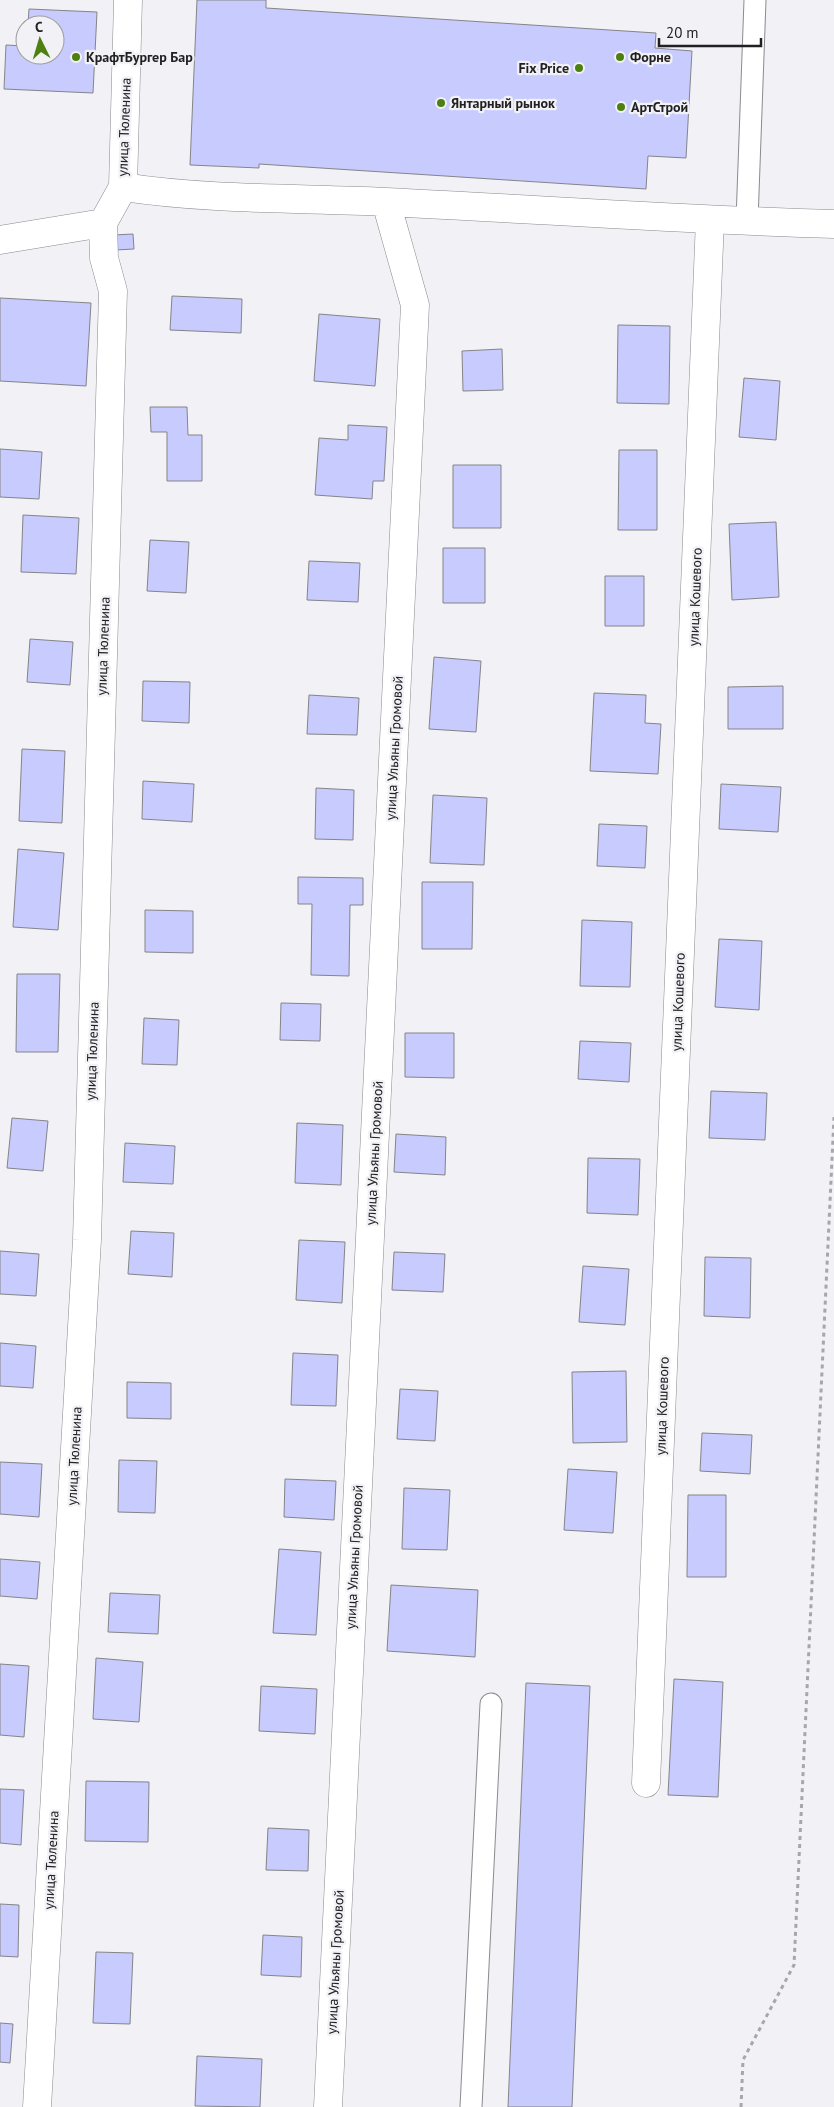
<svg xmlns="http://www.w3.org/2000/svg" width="834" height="2107" font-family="'PT Sans',sans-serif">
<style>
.building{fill:#c8cbfd;stroke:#848489}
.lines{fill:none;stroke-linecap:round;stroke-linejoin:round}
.lane-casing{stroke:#8a8a8f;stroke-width:23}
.street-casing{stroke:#8a8a8f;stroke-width:29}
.path{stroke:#a7a7ab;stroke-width:3;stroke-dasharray:4 4;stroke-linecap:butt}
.lane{stroke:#fff;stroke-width:21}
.street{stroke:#fff;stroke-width:28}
.poi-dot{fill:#4d7f11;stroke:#f1f1f6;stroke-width:2}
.labels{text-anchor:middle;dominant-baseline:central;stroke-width:4.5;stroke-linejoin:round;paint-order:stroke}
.poi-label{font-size:14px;font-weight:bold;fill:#212123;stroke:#f1f1f6;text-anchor:start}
.street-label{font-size:14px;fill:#212123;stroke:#f1f1f6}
</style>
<rect width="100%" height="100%" fill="#f1f1f6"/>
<path class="building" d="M197,0H266V8L656,33L655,48L692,51L686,158L648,156L646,189L259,164V168L190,165Z
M29,9L97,12L93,93L4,89L6,45L25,46V55H55V25H28Z
M133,234L134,249L115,250L114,235Z
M172,296L242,299L241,333L170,330Z
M0,298L91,303L86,386L0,381Z
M319,314L380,319L375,386L314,381Z
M618,325L670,326L669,404L617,403Z
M502,349L503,390L463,391L462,351Z
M744,378L780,381L776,440L739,437Z
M150,407H187L188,435H202V481H167V432H151Z
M348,425L387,427L384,481H373L372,499L315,495L319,438L348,440Z
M0,449L42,452L39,499L0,497Z
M619,450H657V530H618Z
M453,465H501V528H453Z
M23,515L79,518L76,574L21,572Z
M776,522L779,597L732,600L729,524Z
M150,540L189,542L186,593L147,591Z
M443,548H485V603H443Z
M309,561L360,563L358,602L307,600Z
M605,576H644V626H605Z
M30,639L73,642L70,685L27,682Z
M434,657L481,661L476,732L429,729Z
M143,681L190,682L189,723L142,721Z
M783,686V729H728V687Z
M594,693L646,695L645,723L661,724L658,774L590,771Z
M309,695L359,698L357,735L307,734Z
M22,749L65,751L62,823L19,821Z
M143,781L194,784L192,822L142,819Z
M721,784L781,787L778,832L719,829Z
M316,788L354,790L353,840L315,839Z
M433,795L487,798L484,865L430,863Z
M599,824L647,826L645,868L597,866Z
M18,849L64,853L58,930L13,927Z
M298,877L363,878V905H350L349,976L311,975L312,904H298Z
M422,882H473L472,949H422Z
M145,910L193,911V953L145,952Z
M582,920L632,922L630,987L580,986Z
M719,939L762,941L759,1010L715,1007Z
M17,974H60L58,1052H16Z
M281,1003L321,1004L320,1041L280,1040Z
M144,1018L179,1020L177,1065L142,1064Z
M405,1033H454V1078L405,1077Z
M580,1041L631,1043L629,1082L578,1079Z
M711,1091L767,1093L765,1140L709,1138Z
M12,1118L48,1121L43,1171L7,1168Z
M297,1123L343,1125L341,1185L295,1183Z
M396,1134L446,1137L445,1175L394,1172Z
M125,1143L175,1146L173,1184L123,1182Z
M588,1158L640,1159L638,1215L587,1213Z
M131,1231L174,1233L172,1277L128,1274Z
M299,1240L345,1242L342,1303L296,1300Z
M0,1251L39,1254L36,1296L0,1294Z
M394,1252L445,1254L443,1292L392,1290Z
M705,1257L751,1258L750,1318L704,1316Z
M583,1266L629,1269L625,1325L579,1322Z
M0,1343L36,1346L33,1388L0,1386Z
M293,1353L338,1355L336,1406L291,1405Z
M626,1371L627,1442L573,1443L572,1372Z
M127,1382L171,1383V1419L127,1418Z
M400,1389L438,1391L435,1441L397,1439Z
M702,1433L752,1435L750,1474L700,1471Z
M119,1460L157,1461L155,1513L118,1512Z
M0,1462L42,1464L39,1517L0,1514Z
M568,1469L617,1472L613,1533L564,1530Z
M285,1479L336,1481L334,1520L284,1517Z
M404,1488L450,1490L447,1550L402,1549Z
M688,1495H726V1577H687Z
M279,1549L321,1552L316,1635L273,1633Z
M0,1559L40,1562L37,1599L0,1596Z
M391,1585L478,1590L475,1657L387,1651Z
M110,1593L160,1595L158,1634L108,1632Z
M96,1658L143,1662L139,1722L93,1719Z
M0,1664L29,1666L24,1737L0,1735Z
M674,1679L723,1682L718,1797L668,1795Z
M526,1683L590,1686L572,2107H508Z
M261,1686L317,1689L315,1734L259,1731Z
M86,1781L149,1782L148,1842L85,1841Z
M0,1789L24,1790L21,1845L0,1843Z
M268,1828L309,1830L308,1871L266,1870Z
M0,1904L19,1905L18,1957L0,1956Z
M263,1935L302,1937L301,1977L261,1975Z
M96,1952L133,1953L130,2024L93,2023Z
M0,2023L13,2024L10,2063L0,2062Z
M197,2056L262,2059L260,2107L195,2106Z"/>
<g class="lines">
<g class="lane-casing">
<path id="lane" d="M747,221L755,0
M471,2107L491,1704"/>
</g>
<g class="street-casing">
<path id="street" d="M123,187C209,200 298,198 386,202C535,209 684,220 834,224
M0,240L103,223
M646,1783L710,220
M37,2107L87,1240L113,291L104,258L103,223L123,187L128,0
M328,2107L415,305L386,202"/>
</g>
<path class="path" d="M741,2107L743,2060L794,1965L834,1117"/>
<use href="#lane" class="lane"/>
<use href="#street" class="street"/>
</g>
<g class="poi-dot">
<circle cx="76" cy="57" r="5"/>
<circle cx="620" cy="57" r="5"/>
<circle cx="579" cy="68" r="5"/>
<circle cx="441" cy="103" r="5"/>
<circle cx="621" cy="107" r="5"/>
</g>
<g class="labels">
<g class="poi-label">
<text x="86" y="57">КрафтБургер Бар</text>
<text x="630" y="57">Форне</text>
<text x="569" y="68" text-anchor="end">Fix Price</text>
<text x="451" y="103">Янтарный рынок</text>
<text x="631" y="107">АртСтрой</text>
</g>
<g class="street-label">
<text transform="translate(124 127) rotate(-88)">улица Тюленина</text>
<text transform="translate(695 597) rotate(-88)">улица Кошевого</text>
<text transform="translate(103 646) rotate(-88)">улица Тюленина</text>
<text transform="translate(394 748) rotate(-87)">улица Ульяны Громовой</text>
<text transform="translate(678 1002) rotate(-88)">улица Кошевого</text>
<text transform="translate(92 1051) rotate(-88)">улица Тюленина</text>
<text transform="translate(374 1153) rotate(-87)">улица Ульяны Громовой</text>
<text transform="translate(662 1406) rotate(-88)">улица Кошевого</text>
<text transform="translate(74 1456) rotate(-87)">улица Тюленина</text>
<text transform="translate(354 1557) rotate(-87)">улица Ульяны Громовой</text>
<text transform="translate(51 1860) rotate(-87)">улица Тюленина</text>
<text transform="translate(335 1962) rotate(-87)">улица Ульяны Громовой</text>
</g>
</g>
<g transform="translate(40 40) rotate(355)"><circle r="24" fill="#f1f1f6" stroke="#9e9ea2"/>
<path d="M0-4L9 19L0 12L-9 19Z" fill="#4d7f11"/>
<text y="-8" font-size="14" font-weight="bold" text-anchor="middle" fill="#212123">С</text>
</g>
<path d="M659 38v8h102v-8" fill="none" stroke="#212123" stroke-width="2.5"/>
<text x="666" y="38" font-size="15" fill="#212123" stroke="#f1f1f6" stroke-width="4" paint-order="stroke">20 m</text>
</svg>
